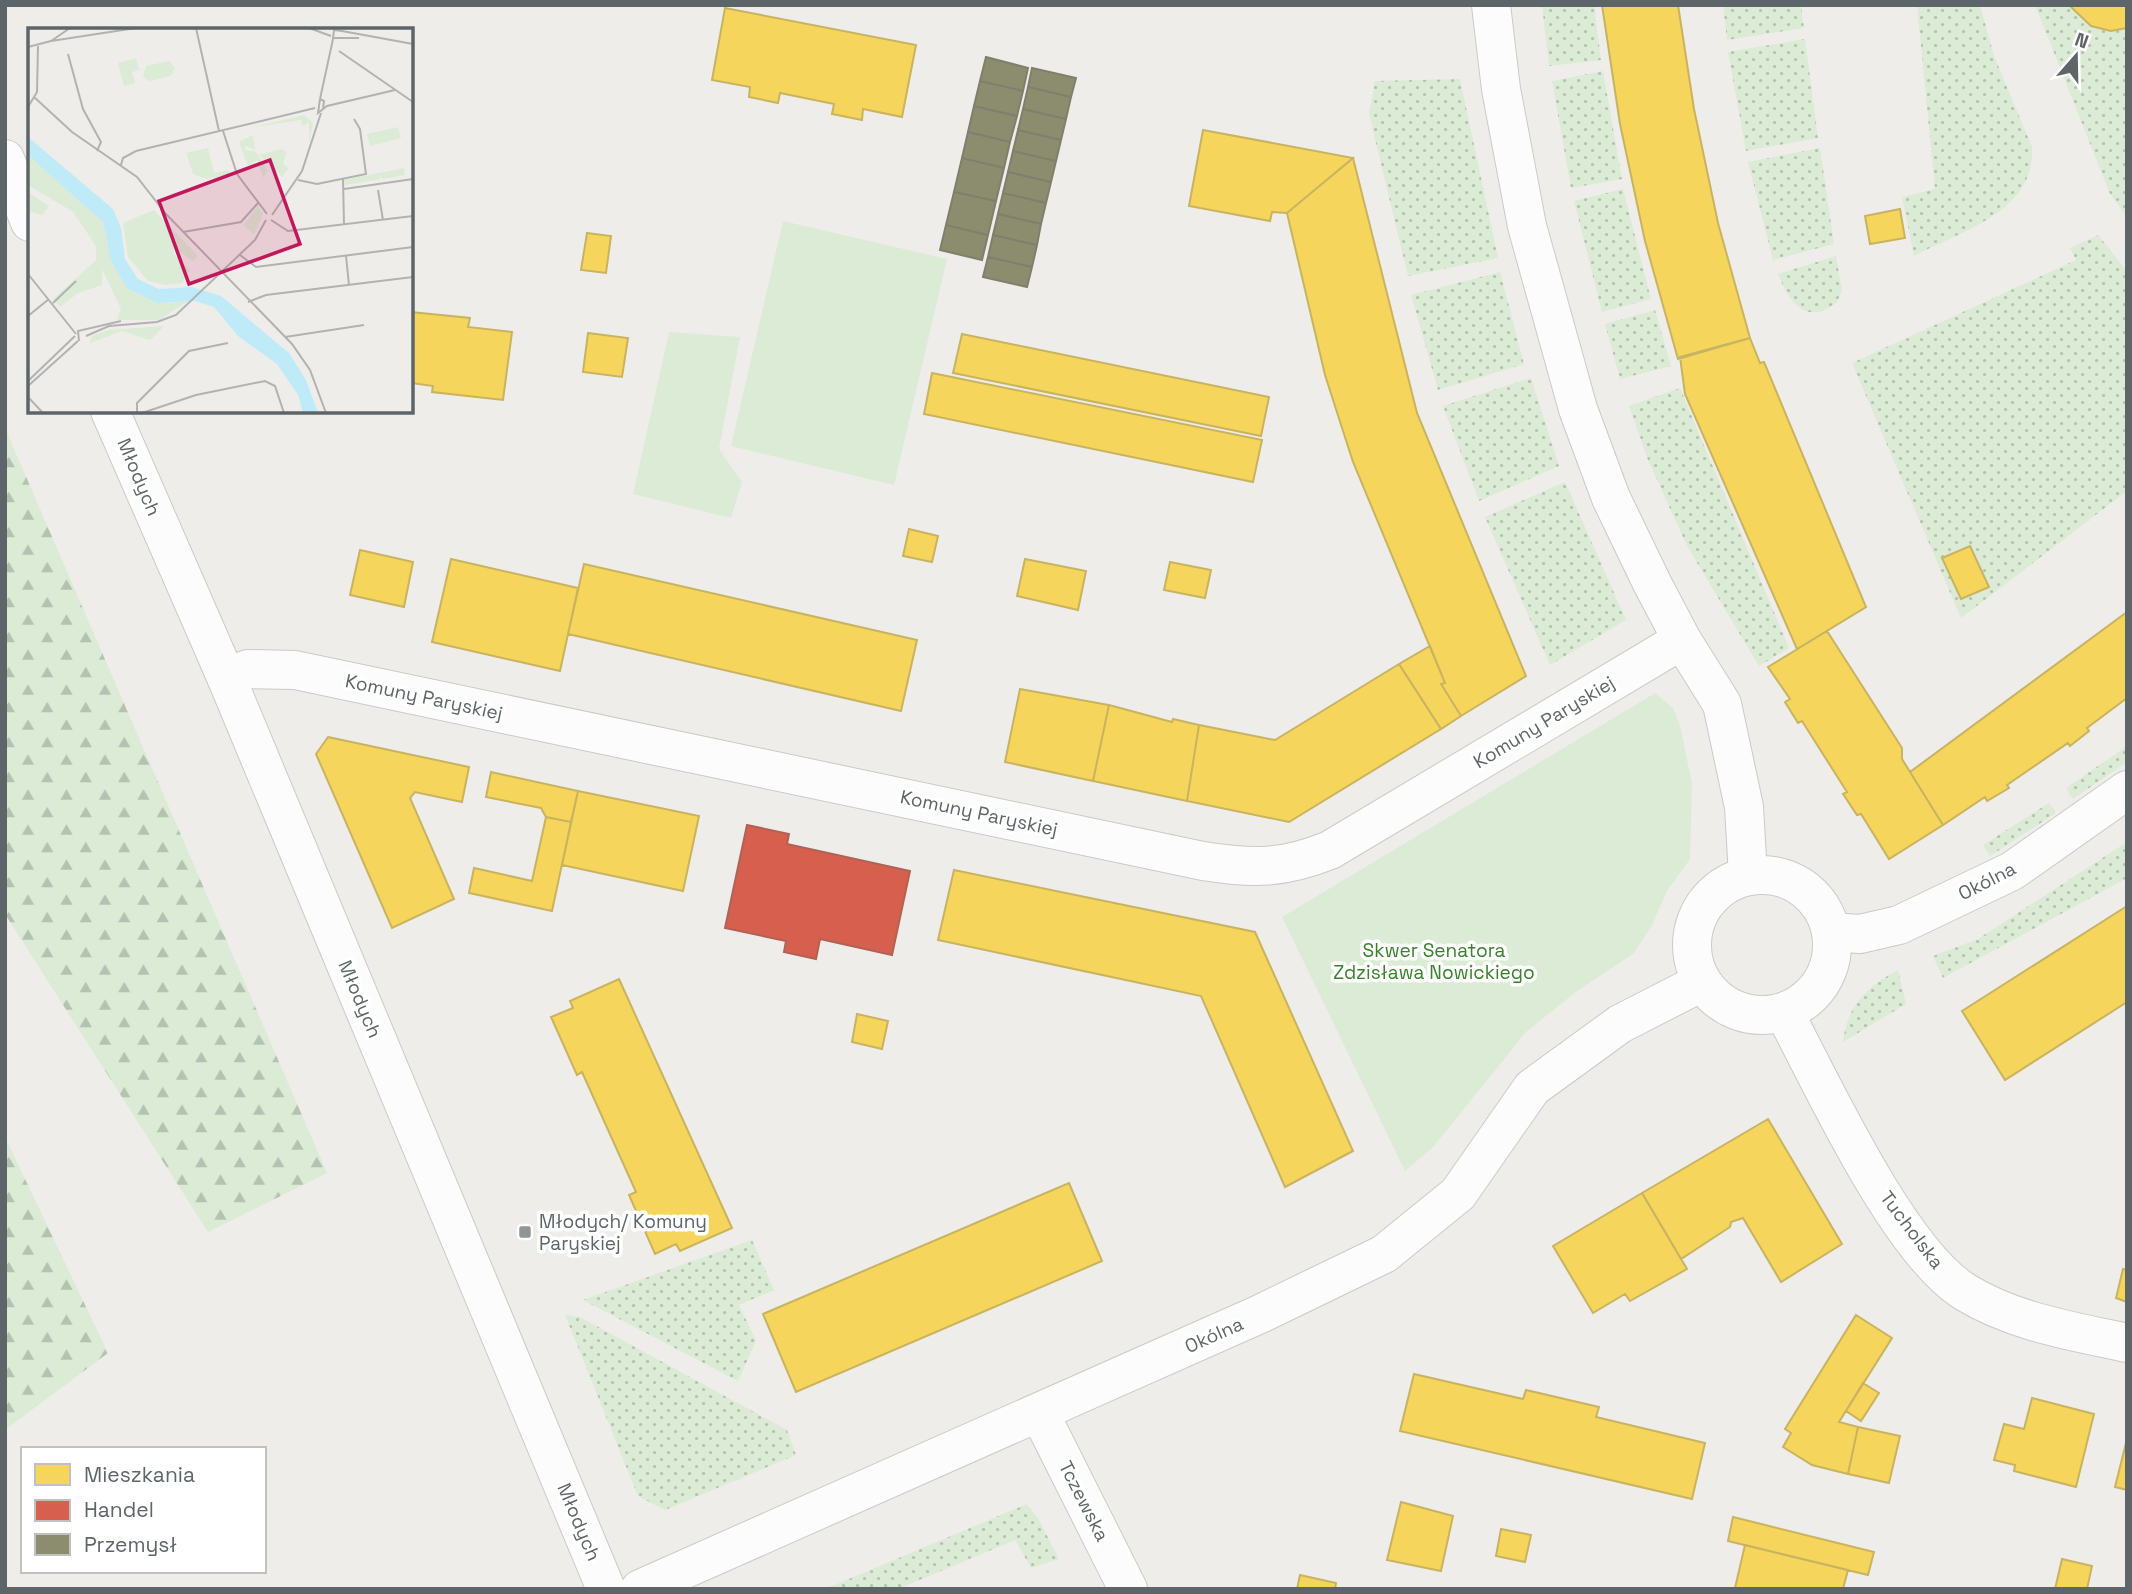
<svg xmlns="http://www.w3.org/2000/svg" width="2132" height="1594" font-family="'Space Grotesk',sans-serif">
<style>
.grass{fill:url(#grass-dots)}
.forest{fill:url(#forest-firs)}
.green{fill:#dbebd5}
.homes{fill:#f6d55c;stroke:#c8b360;stroke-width:2}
.shops{fill:#d6604d;stroke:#b26255;stroke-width:2}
.industry{fill:#8c8c6e;stroke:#7e806c;stroke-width:2}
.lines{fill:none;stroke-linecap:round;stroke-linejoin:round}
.street-casing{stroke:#c9caca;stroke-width:40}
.secondary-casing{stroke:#c9caca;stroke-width:40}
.street{stroke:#fdfcfc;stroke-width:38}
.secondary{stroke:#fdfcfc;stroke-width:38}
.poi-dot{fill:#919596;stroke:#fff;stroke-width:2.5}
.labels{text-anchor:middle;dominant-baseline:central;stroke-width:7;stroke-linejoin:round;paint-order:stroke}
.street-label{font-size:19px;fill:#5e6569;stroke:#fff}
.park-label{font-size:19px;fill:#3a802d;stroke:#fff}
.poi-label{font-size:19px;fill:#5e6569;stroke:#fff;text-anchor:start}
.inset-river{fill:none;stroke:#bfebf9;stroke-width:3.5}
.inset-road{fill:none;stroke:#b1b3b2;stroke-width:2}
.view{fill:#c2185b;fill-opacity:0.15;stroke:#c2185b;stroke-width:3.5}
.inset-edge{fill:none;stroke:#5e6569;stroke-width:3.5}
</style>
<defs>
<pattern id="grass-dots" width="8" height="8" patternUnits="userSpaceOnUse" patternTransform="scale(1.75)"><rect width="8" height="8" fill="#dbebd5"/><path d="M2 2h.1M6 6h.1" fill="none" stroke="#b5c2b1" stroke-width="1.8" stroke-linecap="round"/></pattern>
<pattern id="forest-firs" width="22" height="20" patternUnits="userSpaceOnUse" patternTransform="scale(1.75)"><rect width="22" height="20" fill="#dbebd5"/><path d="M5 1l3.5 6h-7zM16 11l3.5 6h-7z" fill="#b5c2b1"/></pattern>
</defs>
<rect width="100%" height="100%" fill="#efedea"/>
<path class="grass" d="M1542,5H1594L1601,60L1549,66Z
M1723,5H1801L1804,28L1727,40Z
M1917,5H1980L1994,56L2032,147C2036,212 1961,231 1914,256L1902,197L1935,189Z
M2035,5H2127V217L2110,194Z
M1805,39L1818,138L1746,151L1728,52Z
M1603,71L1622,179L1571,188L1552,81Z
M1460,79L1498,258L1408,276L1369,114L1375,81Z
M1820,148L1834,244L1773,260L1748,162Z
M1623,189L1651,299L1602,312L1574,201Z
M2098,235L2127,271V491L1961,618L1852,363L2076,260L2070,248Z
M1836,256L1842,291L1837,302C1806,327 1789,302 1778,274Z
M1500,272L1524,364L1438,390L1411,295Z
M1655,310L1671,366L1620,379L1605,324Z
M1531,378L1559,466L1479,501L1443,406Z
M1680,388L1789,648L1759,666L1687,546L1648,460L1629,406Z
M1565,482L1626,620L1550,665L1485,517Z
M2127,746V762L2073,799L2066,788Z
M2049,803L2056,813L1990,856L1983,845Z
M2127,842V878L1943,978L1933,956L1978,939Z
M1898,970L1906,1004L1843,1042C1847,1006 1867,986 1898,970Z
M752,1240L774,1290L739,1305L756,1341L738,1381L583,1300Z
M565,1315L580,1317L787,1430L796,1455L665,1510L638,1496Z
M1027,1504L1039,1520L1059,1559L1031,1568L1015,1540L898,1589H825Z"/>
<path class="forest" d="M5,428L327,1173L208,1232L5,914Z
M5,1137L108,1353L5,1430Z"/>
<path class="green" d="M783,221L947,259L894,485L731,446Z
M669,332L740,337L719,449L742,482L731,518L633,494Z
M1655,693L1673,708L1680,725L1692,784L1690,859L1667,891L1651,927L1633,954L1577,991L1526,1032L1434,1146L1405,1171L1282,917Z"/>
<path class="homes" d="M1678,5L1694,109L1718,223L1750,338L1678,359L1645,241L1620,124L1602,5Z
M2069,5H2127V28L2111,31L2091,26Z
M725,8L916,45L902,117L863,109L862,120L832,114L834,104L780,93L778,103L749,97L750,87L712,80Z
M1203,130L1353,158L1287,213L1272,212L1270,221L1189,206Z
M1353,158L1417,413L1526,676L1461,716L1441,684L1445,683L1353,462L1325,375L1287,213Z
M1900,209L1905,238L1870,244L1865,216Z
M587,233L611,236L606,273L581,270Z
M411,312L470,318L468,327L512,332L503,400L432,392L433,386L411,383Z
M588,333L628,338L622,377L583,372Z
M962,334L1269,397L1261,436L953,373Z
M1750,338L1760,363L1764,362L1866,607L1797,649L1685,394L1680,357Z
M932,373L1262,440L1253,482L924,414Z
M909,529L938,536L932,562L903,556Z
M1970,546L1989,587L1961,599L1942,558Z
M360,550L413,562L404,607L350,595Z
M451,559L578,588L560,671L432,642Z
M1025,559L1086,571L1078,610L1017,596Z
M1170,562L1211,570L1205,598L1164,590Z
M584,564L917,640L901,711L568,634Z
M2127,612V698L2087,728L2089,731L2070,746L2068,743L2007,785L2009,788L1987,801L1985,797L1943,825L1910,772Z
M1827,631L1902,748V759L1943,825L1889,859L1861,814L1857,815L1843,794L1847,792L1802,721L1798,723L1785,702L1790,699L1768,667Z
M1430,646L1445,683L1441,684L1461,716L1441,729L1399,664Z
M1399,664L1441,729L1289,822L1187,801L1199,725L1275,740Z
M1020,689L1109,705L1093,781L1005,762Z
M1109,705L1172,722L1173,719L1199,725L1187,801L1093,781Z
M328,737L469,767L462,802L415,792L410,798L454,899L392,928L316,754Z
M491,772L578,791L571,822L546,817L541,808L486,797Z
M578,791L699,816L683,891L562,865Z
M546,817L571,822L552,911L469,893L474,868L532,881Z
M954,870L1255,932L1353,1151L1285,1187L1201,996L938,940Z
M2127,906V1002L2005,1080L1962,1011Z
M619,979L732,1228L680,1251L676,1244L655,1254L629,1195L636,1192L582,1072L577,1075L551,1017L573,1008L570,1001Z
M857,1014L888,1021L882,1049L852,1042Z
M1768,1119L1842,1244L1781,1282L1743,1218L1731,1222L1730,1227L1681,1259L1642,1193Z
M1069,1183L1102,1261L796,1392L763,1314Z
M1642,1193L1687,1269L1630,1301L1625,1294L1593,1313L1553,1246Z
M2123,1269L2127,1270V1302L2116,1298Z
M1856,1315L1892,1338L1839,1422L1858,1427L1848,1474L1812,1465L1783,1447L1791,1433L1785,1429Z
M1414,1374L1523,1399L1526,1390L1599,1407L1596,1417L1705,1443L1692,1499L1400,1431Z
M1863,1383L1879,1393L1861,1421L1846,1411Z
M2032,1398L2094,1414L2076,1487L2014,1471L2015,1465L1994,1460L2004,1424L2024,1429Z
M1858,1427L1900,1436L1889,1483L1848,1474Z
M2127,1439V1490L2115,1487Z
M1401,1502L1453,1516L1441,1571L1387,1560Z
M1733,1517L1874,1552L1868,1575L1728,1541Z
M1501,1529L1531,1535L1525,1562L1496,1556Z
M1745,1545L1848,1570L1843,1589L1735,1588Z
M2062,1559L2092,1566L2087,1589H2055Z
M1300,1575L1336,1583L1335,1589H1297Z"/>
<path class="shops" d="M747,825L789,834L787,844L910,871L892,955L820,939L816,959L784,952L786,941L725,928Z"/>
<path class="industry" d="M986,57L1028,68L1023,91L980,81Z
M1032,68L1076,78L1071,97L1028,87Z
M980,81L1023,91L1017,116L974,106Z
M1028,87L1071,97L1066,119L1023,109Z
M974,106L1017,116L1010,142L968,132Z
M1023,109L1066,119L1061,140L1018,130Z
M1018,130L1061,140L1056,161L1013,151Z
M968,132L1010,142L1004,168L962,158Z
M1013,151L1056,161L1051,182L1008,172Z
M962,158L1004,168L996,201L954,192Z
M1008,172L1051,182L1046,203L1003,193Z
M954,192L996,201L988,235L946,225Z
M1003,193L1046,203L1041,224L998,214Z
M998,214L1041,224L1037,245L993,235Z
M946,225L988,235L982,260L940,250Z
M993,235L1037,245L1032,267L988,257Z
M988,257L1032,267L1027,287L983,277Z"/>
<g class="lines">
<g class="street-casing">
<path id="street" d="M1491,5L1501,89L1527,226L1578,409L1611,498L1652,583L1682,640L1722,704L1744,807L1748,876
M226,677L248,669L295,670L1203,861C1253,869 1283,869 1330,850L1682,640
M1784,1012C1822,1084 1898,1250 1965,1292C2014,1322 2072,1331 2127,1343
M1040,1414L1128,1589"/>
</g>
<g class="secondary-casing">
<path id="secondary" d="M5,159L30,222
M110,411L226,677L606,1589
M1692 945a70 70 0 1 1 140 0a70 70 0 1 1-140 0Z
M1831,932L1860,934L1899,925L2012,871L2127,790
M640,1589L1260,1314L1384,1254L1458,1194L1532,1088L1620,1024L1702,982"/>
</g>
<use href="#street" class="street"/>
<use href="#secondary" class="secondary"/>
</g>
<rect class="poi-dot" x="518" y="1225" width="14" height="14" rx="3.5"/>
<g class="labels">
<g class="street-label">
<text transform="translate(139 477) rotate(67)">Młodych</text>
<text transform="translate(424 697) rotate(12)">Komuny Paryskiej</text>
<text transform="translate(1544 722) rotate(-31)">Komuny Paryskiej</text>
<text transform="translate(979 813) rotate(12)">Komuny Paryskiej</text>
<text transform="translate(1987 881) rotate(-27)">Okólna</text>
<text transform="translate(360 999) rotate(67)">Młodych</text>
<text transform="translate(1912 1230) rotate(53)">Tucholska</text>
<text transform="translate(1214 1335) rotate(-24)">Okólna</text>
<text transform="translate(1084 1501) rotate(63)">Tczewska</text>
<text transform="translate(579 1522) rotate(67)">Młodych</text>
</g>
<g class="park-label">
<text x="1434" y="950">Skwer Senatora<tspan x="1434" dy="22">Zdzisława Nowickiego</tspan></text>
</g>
<g class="poi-label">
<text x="539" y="1221">Młodych/ Komuny<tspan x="539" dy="22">Paryskiej</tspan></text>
</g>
</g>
<g transform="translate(28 28)">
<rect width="385" height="385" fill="#efedea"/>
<path d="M276,87L285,95L281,114V94L275,98L273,92L226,99ZM225,107L227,122L219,118L215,121L228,124L240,143L235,150L229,132L220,138L211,114ZM253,121L259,124L255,136L261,140L254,149L231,127ZM376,140L377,147L355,151L350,146L353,151L317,157L316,152ZM136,298L122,312L94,303L62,315L64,308L81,302Z" fill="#dbebd5"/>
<path d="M126,182L170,228L165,233L146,220L145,225L162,242L154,255L137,257L120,253L100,229L95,195Z" fill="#dbebd5"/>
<path d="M108,30L111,42L104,44L107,55L96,58L90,35ZM141,33L147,40L143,48L121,53L115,49L118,38ZM370,99L373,110L342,118L339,106ZM180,120L186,145L201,142L202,147L178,151L165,146L158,125ZM0,126L74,191L85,238L143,275L162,272L131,292H89L93,281L74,241V257L50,265L32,279L25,271L68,232V218L45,184L0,157ZM0,164L21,178L14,187L0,183ZM230,178L235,186L226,207L215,197Z" fill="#dbebd5"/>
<path d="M0,109L85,181L93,200L97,231L110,251L131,261L164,259L193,268L261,325L278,352L290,385H275L270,367L249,336L210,308L186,279L167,273L129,275L99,260L83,233L75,194L0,127Z" fill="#bfebf9"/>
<path class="inset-river" d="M0,119L78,184L86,202L91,238L106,257L132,268L167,266M173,266L179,267L187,269L196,276L183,268"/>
<path class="inset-road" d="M168,0L191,103M281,0L303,8M314,3L385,16M314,3L306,2L305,10H331M23,13L108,0M0,19L23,13L42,0M311,23L385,74M40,26L55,81L73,114L69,123M6,69L44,104L109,149L138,186L264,316L282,342L298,385M292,71L305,11M0,79L9,64L10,18M295,80L296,73L292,71L290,85L299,78L367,62M195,103L209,146L239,186M93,137L95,130L108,123L287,80M315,151L316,197M270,152L289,156L338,146L332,101L326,91M316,161L385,151M350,162L355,192M244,187L274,143L293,85M243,192L260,203L385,188M155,204L213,194L231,174M212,227L228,239L385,219M318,228L321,257M0,246L48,306M220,274L238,267L385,249M25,275L48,253M0,288L21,271M58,308L81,298L129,294L148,287L227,212L238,192M257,309L336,297M51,313L50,303L93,293M0,353L47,308M0,358L50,313M0,369L15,385M109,385V375L161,323L200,315M114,385L168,367L237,353L247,358L256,385"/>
<path class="view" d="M242,132L272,216L161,256L131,173Z"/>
<rect width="385" height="385" class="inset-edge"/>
</g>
<rect width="2132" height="1594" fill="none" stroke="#5e6569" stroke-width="14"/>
<rect x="21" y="1447" width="245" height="126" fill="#ffffff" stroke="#bfc1c3" stroke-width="2"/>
<rect x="35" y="1464" width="35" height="21" fill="#f6d55c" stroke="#bfc1c3" stroke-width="2"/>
<text x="84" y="1482" font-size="21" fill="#5e6569">Mieszkania</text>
<rect x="35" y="1500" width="35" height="21" fill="#d6604d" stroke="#bfc1c3" stroke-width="2"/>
<text x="84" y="1517" font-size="21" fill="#5e6569">Handel</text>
<rect x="35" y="1534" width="35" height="21" fill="#8c8c6e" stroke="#bfc1c3" stroke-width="2"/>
<text x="84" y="1552" font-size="21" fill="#5e6569">Przemysł</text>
<g transform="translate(2076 56) rotate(20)" stroke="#ffffff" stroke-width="5" paint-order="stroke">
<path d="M0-5L12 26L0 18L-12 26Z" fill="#5e6569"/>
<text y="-10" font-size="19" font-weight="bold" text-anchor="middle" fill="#5e6569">N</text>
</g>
</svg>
